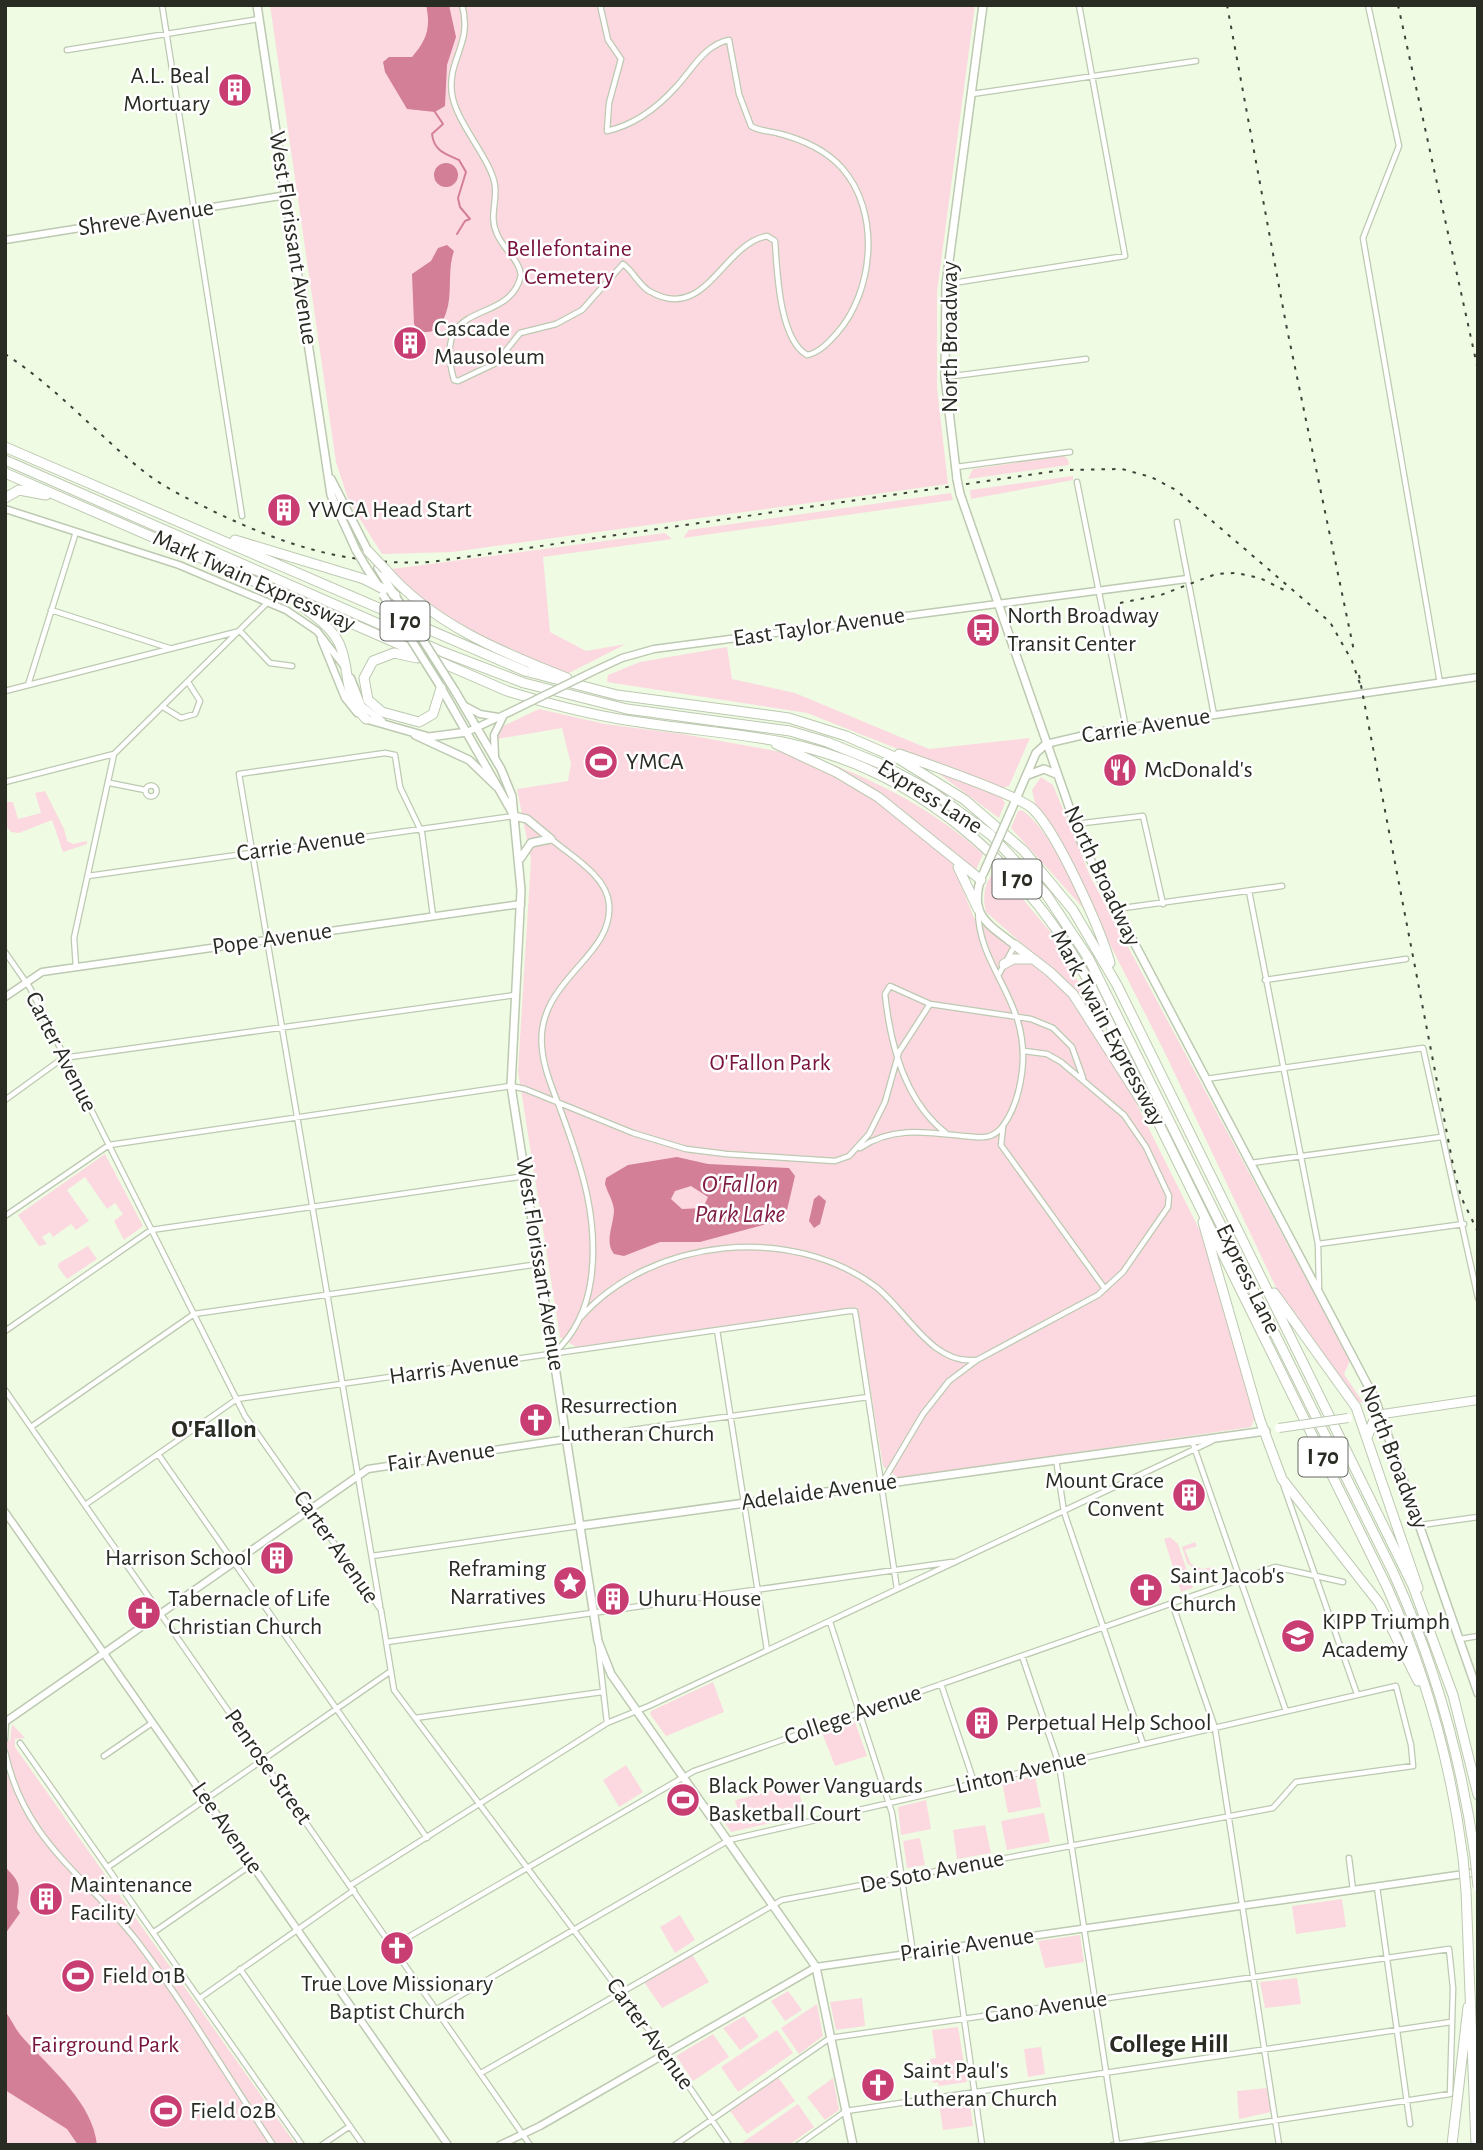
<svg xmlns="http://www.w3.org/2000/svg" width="1483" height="2150" font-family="'Alegreya Sans',sans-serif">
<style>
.green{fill:#fcd9e1}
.water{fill:#d27f97;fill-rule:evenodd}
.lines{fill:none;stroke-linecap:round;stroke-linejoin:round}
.stream{stroke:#d27f97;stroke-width:2}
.minor-casing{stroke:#bdc9b1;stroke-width:7}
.tertiary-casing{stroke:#bdc9b1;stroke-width:9}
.secondary-casing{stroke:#bdc9b1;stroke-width:10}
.motorway-casing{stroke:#bdc9b1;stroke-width:11}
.minor{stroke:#fff;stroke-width:4.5}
.tertiary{stroke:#fff;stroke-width:6}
.secondary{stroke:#fff;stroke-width:7}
.motorway{stroke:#fff;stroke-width:9}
.rail{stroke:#3e4238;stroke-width:2;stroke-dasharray:3.5 7;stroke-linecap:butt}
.tertiary-bridge-casing{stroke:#bdc9b1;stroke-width:9;stroke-linecap:butt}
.secondary-bridge-casing{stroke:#bdc9b1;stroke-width:10;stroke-linecap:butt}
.primary-bridge-casing{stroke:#bdc9b1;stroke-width:10;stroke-linecap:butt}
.motorway-bridge-casing{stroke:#bdc9b1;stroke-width:11;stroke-linecap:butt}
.tertiary-bridge{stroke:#fff;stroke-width:6}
.secondary-bridge{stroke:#fff;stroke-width:7}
.primary-bridge{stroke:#fff;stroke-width:8}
.motorway-bridge{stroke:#fff;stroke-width:9}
.labels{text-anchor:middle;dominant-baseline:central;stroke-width:5;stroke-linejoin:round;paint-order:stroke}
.shield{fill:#fff;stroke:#686b65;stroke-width:2}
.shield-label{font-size:23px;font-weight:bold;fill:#282c23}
.poi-label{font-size:24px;fill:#282c23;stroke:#fff;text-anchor:start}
.street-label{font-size:24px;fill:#282c23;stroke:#fff}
.park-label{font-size:24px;fill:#77123d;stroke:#fff}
.water-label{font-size:26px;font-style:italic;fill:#821f46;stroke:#fff}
.neighbourhood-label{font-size:26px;font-weight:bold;fill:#282c23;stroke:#fff}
</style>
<rect width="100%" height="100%" fill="#effbe3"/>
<path class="green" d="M270,5H975L937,292V388L948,484L452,552L382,554L349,502L336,462Z
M1063,456L1068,459L1069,465L968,479L973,469Z
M1073,476V480L971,499L970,490Z
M951,493L953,500L683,538L689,530Z
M665,533L672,539L543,557L550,632L586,651L626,644L567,674C507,650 430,625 392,569Z
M727,647L732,679L795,693L929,749L1030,738L1009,786L999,789L807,713L607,682L608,675L640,662Z
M539,709L605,724L682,734L787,753L834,773L874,797L951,861L974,918L1059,986L1078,1006L1127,1085L1200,1231L1256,1415L1251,1427L898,1478L883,1466L857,1307L576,1347L560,1337L518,1071L531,860L517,789L568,781L571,764L562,728L497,739L501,727Z
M816,758C878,781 934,810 983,854L976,870Z
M931,768L1002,798L1005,803L999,818Z
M1041,777L1053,785L1090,876L1350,1361L1344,1374L1364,1404L1356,1400L1280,1296L1165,1053L1047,820L1035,803L1032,790Z
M45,791L64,829L67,841L73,844L87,841V844L63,852L52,820L19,833L11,832L5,825V802H13L18,819L41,813L35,793Z
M1018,811L1022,810C1046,826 1074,883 1085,910L1011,828Z
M998,869L1056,939L1121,1065L1074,989L986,912C982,896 984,880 998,869Z
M105,1154L143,1226L124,1240L114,1221L123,1214L115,1203L107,1209L85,1177L67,1190L89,1221L76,1230L71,1224L53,1237L50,1232L42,1237L47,1244L39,1246L18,1215Z
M88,1246L97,1259L67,1279L58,1267L59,1263Z
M1170,1537L1178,1544L1193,1588L1181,1592L1164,1539Z
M1195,1542L1197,1546L1185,1550L1191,1564L1202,1569L1215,1567L1219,1572L1215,1577L1203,1581L1191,1575L1196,1570L1187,1563L1182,1547Z
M713,1682L724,1712L666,1736L650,1714L651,1711Z
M855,1722L867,1756L835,1766L822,1733Z
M12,1724L25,1738L15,1739V1747L296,2145H5V1737L10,1741Z
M626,1765L643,1792L619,1807L603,1780Z
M1035,1776L1041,1807L1008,1813L1002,1782Z
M797,1784L805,1815L731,1832L722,1819L739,1814L735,1800Z
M926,1800L931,1829L901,1835L898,1807Z
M1044,1813L1050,1842L1007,1850L1001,1821Z
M985,1825L991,1853L957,1859L953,1830Z
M920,1838L925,1865L907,1868L903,1841Z
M1342,1899L1346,1927L1296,1934L1292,1906Z
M680,1915L695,1940L675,1953L660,1927Z
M1080,1935L1084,1962L1045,1968L1038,1941Z
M692,1954L709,1982L662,2008L644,1982Z
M1297,1978L1301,2004L1265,2008L1260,1982Z
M788,1991L802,2010L785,2021L771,2001Z
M862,1998L865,2026L836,2030L830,2002Z
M817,2004L823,2036L799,2054L781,2028Z
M744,2016L759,2037L740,2050L723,2028Z
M958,2027L967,2082L939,2086L938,2082L933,2083L930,2059L936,2058L932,2030Z
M777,2030L793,2053L738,2092L721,2067Z
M713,2034L729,2057L693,2081L676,2056Z
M1041,2047L1045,2074L1028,2077L1024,2049Z
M778,2077L795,2101L747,2134L730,2111Z
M833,2078L839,2110L825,2120L807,2097Z
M1267,2088L1271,2112L1239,2119L1237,2091Z
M969,2098L973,2126L943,2130L939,2103Z
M798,2104L814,2127L789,2145H739Z"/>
<path class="water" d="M426,5H449L456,37L447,65L445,106L435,112L407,109L385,72L383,62L389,57H412C427,40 431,27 426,5Z
M434 175a12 12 0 1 1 24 0a12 12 0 1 1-24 0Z
M447,245L454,251C445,277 457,303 438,328C430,334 419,334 414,324L412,274L431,261L438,248Z
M677,1157L708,1164L789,1168L795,1176L784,1223H770L700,1242H660L624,1256L614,1254C604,1242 614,1224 614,1210C613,1200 608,1194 605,1184L606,1178L628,1165ZM691,1186L708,1197L703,1208L682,1209L671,1199L675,1191Z
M819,1195L826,1201L820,1224L814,1228L809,1221L814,1199Z
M5,1867C23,1884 19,1887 17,1908L20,1913L5,1934Z
M5,2011C12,2020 16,2031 24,2039C51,2069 93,2103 97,2145H78L67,2129L5,2090Z"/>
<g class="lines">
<path class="stream" d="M435,112L443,124L432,134C434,151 445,154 459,160L466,172L458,198L460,207L470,219L465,221L457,234"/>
<g class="minor-casing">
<path id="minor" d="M162,5L242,516
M462,5C473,44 447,59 452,94C456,123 492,160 495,186C497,203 489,217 497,234C503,249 519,259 521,275C510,328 430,295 454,380L458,381L496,363L520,333L556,324L582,310L623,264C633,271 638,284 649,291C706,324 721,245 767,236L775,241C777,270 779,339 807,355C819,353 829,342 837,333C874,291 881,212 842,168C825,149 801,139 777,133C768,131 759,131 751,126L739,94L729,40C704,45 692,70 676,87C657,108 634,125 607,131L609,103L621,59L608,40L600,5
M1368,5L1399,146L1363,238L1440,683
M67,50L259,19
M972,94L1196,61
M947,284L1125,256L1079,5
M946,377L1086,359
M956,467L1070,452
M1077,482L1126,728
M1177,522L1214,715
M51,610L169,648
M28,685L76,532
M5,691L240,631L270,663L292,666
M163,707L181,718L195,714L200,701L188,682
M5,782L114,754
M110,783L145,790
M145.5 791a5.5 5.5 0 1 1 11 0a5.5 5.5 0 1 1-11 0Z
M1075,824L1143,816L1163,904
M551,839C571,856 607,876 609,904C614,958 535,980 542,1048C544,1071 554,1092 562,1114C582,1168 599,1220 591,1279C587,1307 575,1334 554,1353
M88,876L514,816
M1249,891L1318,1244L1319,1289
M1116,909L1282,886
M5,952L30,988L245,1416L381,1610L394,1690L666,2053L729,2145
M76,967L74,938L114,754L267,603
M999,974L1015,945
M1265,980L1406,959
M1206,1079L1423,1048L1478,1298
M5,1100L63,1058L515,995
M1003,1127L1001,1145L1105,1289
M947,1134C905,1102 890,1043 885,994L890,986L930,1004L1031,1019L1053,1028L1072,1047L1083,1078
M860,1148C892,1126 927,1132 963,1136C972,1136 982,1139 990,1136C999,1133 1003,1126 1008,1118C1016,1104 1020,1088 1022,1072C1031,1001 978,969 978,910
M1251,1163L1441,1137
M5,1216L109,1145L511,1086L525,1089L633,1133L686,1149L726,1154L835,1161L849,1156L869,1134L885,1102L899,1052L930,1004
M1318,1244L1464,1224
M581,1317C651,1238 791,1223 876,1287C906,1310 932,1365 975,1360
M717,1330L767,1650
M5,1331L151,1230L526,1176
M5,1390L530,2145
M31,1427L194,1314L539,1264
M567,1439L868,1397
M1192,1441L1286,1711
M158,1454L427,1838
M1056,1459L1064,1512L1143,1744
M882,1483L923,1414L949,1381L977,1360L1098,1295L1123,1272L1168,1207L1169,1196L1146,1147L1124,1115L1061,1062L1047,1054L1024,1051
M1284,1487L1357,1694
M85,1505L237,1399L849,1311H855L856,1317L897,1589
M1421,1525L1478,1517
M372,1556L579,1526
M1172,1603L1215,1728L1279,2145
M380,1606L239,774L385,753L395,755L400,787L422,833L433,916
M830,1622L892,1813L913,1953
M1460,1639L1478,1636
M387,1642L952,1562
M598,1645L607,1723
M1022,1656L1059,1764L1117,2144
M941,1684L974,1782
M415,1718L602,1692
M5,1739L6,1720
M20,1743L302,2145
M5,1752C25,1843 84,1873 137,1941C186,2006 228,2077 273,2145
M104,1756L152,1723
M1349,1858L1353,1890
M108,1867L391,1671
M351,1885L607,1723L649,1706L1212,1441
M1377,1887L1410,2124
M154,1932L251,1865
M393,1946L694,1771L1275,1567L1343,1582
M954,1947L982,2145
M240,1969L363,2145
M200,1998L354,1890
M437,2009L729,1840L1396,1686L1411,1745L1413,1766L1296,1782L1273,1808L782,1900L481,2073
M322,2145L350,2126
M675,2145L830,2038L1449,1949L1453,1988L1450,2094L1113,2145
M798,2145L846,2111L1451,2022"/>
</g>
<g class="tertiary-casing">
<path id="tertiary" d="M5,240L287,195
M5,509L179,565L286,610L317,631L344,666
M321,639L345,698L357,713
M594,671L622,658L654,649L1187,579
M351,678L362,706L382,721
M463,705L480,714L498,717
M467,732L510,712
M1046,744L1097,732L1478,677
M495,756L494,735L503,717
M5,997L42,972L521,904
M5,1512L448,2145
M5,1722L368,1469L567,1439
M500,2145L540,2126L816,1967L1478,1872"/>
</g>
<g class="secondary-casing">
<path id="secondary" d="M257,5L331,495L356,550
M331,479L368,551
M957,479L945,377L946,284L983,5
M960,494L1082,844L1375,1399L1478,1693
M366,567L379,587
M378,568L399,602
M440,686L512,812
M455,691L501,769L512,796L521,890L511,1086L598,1641L611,1674L816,1967L853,2145
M366,719L429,737L467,732
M415,735L469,760L496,786
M1028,775L1044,769L1056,774
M1010,813L1036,753L1046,744
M514,816L527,819L551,839
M520,859L531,843L550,839
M982,875C968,914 986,923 1015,945
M579,1526L1266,1431"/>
</g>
<g class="motorway-casing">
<path id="motorway" d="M5,447L525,671L617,695L789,718L846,736L899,759L965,800L1024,851L1073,910L1117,985L1413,1586L1453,1695L1478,1795
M5,460L443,652L524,683L627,709L790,731L827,742L881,764L931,791L991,835L1046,894L1089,959L1393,1572C1435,1664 1461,1757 1475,1856
M5,473L507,691C552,705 598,717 646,723C691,730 737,733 782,742C916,768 1025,865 1089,982L1387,1587C1426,1674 1451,1764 1463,1858
M5,498L19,490L46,495
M235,540L364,579L395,595
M385,569C432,624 501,652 567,678
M300,605C315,616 330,626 339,643C352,672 341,693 366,719
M417,658L394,653L373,661L364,678L368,700L382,712L419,722L433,714L441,688
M776,744L836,772L878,797L981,880
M899,754C922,762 1020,796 1033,809C1058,834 1100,928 1110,963
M958,867L978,909
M1015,945L1050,972L1073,994L1146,1108
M1004,964L1013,959H1033
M1203,1222L1260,1420L1282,1479L1379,1603L1418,1681
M1274,1293L1356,1407L1418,1588
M1368,1435L1376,1415
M1466,1891L1476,2145
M1452,2145L1468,2007"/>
</g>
<use href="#minor" class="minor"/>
<use href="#tertiary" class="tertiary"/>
<use href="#secondary" class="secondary"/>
<use href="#motorway" class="motorway"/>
<path class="rail" d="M1227,5L1286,324L1354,651
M1398,5L1478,370
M5,354C58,388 98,436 147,474C168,490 193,501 217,513C289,547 351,566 431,562L1063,470L1122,469L1151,477L1176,490L1330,622L1352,661L1360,684
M1120,603L1161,595L1216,574L1236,573L1260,578L1286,591
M1359,675L1453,1165L1461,1197L1478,1232"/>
<g class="tertiary-bridge-casing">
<path id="tertiary-bridge" d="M510,712L594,671"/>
</g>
<g class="secondary-bridge-casing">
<path id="secondary-bridge" d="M957,479L960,494
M356,550L366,567
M383,595L439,684
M399,602L455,691
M983,874L1010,813"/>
</g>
<g class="primary-bridge-casing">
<path id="primary-bridge" d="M1376,1415L1478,1400
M1279,1428L1348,1418"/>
</g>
<g class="motorway-bridge-casing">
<path id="motorway-bridge" d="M368,551L385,569
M1475,1856L1478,1887
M1463,1858L1466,1891"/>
</g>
<use href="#tertiary-bridge" class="tertiary-bridge"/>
<use href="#secondary-bridge" class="secondary-bridge"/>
<use href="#primary-bridge" class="primary-bridge"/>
<use href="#motorway-bridge" class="motorway-bridge"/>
</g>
<defs>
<g id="building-disc" transform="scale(1.75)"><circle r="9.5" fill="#c83d72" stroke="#fff"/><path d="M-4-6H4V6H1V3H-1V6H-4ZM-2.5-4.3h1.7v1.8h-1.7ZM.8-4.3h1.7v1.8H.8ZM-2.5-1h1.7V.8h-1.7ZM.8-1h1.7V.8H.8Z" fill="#fff"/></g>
<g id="bus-disc" transform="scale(1.75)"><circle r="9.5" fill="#c83d72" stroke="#fff"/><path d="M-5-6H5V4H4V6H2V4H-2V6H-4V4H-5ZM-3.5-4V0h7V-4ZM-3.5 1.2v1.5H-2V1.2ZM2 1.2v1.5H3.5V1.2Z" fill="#fff"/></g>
<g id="stadium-disc" transform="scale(1.75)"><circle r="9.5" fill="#c83d72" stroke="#fff"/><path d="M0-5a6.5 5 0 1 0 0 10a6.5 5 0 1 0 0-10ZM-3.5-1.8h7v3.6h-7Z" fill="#fff"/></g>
<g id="restaurant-disc" transform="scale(1.75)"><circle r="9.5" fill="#c83d72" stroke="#fff"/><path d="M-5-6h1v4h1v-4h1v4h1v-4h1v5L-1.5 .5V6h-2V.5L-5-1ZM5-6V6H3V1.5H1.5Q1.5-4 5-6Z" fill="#fff"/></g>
<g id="church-disc" transform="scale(1.75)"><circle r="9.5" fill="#c83d72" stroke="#fff"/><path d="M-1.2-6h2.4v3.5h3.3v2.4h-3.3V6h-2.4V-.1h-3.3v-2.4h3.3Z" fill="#fff"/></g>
<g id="sight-disc" transform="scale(1.75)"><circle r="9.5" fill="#c83d72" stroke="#fff"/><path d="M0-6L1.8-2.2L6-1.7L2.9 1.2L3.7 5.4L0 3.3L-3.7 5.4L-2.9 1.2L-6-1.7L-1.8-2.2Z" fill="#fff"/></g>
<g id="school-disc" transform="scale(1.75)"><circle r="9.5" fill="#c83d72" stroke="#fff"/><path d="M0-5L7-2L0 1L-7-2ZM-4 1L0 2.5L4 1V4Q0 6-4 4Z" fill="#fff"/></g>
</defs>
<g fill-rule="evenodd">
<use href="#building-disc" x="235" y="90"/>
<use href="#building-disc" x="410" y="343"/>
<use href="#building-disc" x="284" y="510"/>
<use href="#bus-disc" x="983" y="630"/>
<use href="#stadium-disc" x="601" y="762"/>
<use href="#restaurant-disc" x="1120" y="770"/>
<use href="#church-disc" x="536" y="1420"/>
<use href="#building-disc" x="1189" y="1495"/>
<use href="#building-disc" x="277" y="1558"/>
<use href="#sight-disc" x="570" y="1583"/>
<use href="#church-disc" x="1146" y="1590"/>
<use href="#building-disc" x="613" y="1599"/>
<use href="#church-disc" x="144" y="1613"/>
<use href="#school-disc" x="1298" y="1636"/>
<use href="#building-disc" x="982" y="1723"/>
<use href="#stadium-disc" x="683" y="1800"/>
<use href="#building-disc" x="46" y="1899"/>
<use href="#church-disc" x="397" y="1948"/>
<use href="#stadium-disc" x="78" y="1976"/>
<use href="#church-disc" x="878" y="2085"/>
<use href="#stadium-disc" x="166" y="2111"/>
</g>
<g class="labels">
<g class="shield">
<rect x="380.5" y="601.5" width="49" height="39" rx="5"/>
<rect x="992.5" y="859.5" width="49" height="39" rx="5"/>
<rect x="1298.5" y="1437.5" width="49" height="39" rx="5"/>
</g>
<g class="shield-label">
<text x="405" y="621">I 70</text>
<text x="1017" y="879">I 70</text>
<text x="1323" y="1457">I 70</text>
</g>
<g class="poi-label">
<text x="210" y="76" text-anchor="end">A.L. Beal<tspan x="210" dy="28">Mortuary</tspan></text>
<text x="434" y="329">Cascade<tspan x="434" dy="28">Mausoleum</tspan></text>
<text x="308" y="510">YWCA Head Start</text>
<text x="1007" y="616">North Broadway<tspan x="1007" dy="28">Transit Center</tspan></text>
<text x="626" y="762">YMCA</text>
<text x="1144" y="770">McDonald's</text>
<text x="560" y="1406">Resurrection<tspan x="560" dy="28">Lutheran Church</tspan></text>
<text x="1164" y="1481" text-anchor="end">Mount Grace<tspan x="1164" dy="28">Convent</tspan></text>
<text x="252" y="1558" text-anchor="end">Harrison School</text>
<text x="546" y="1569" text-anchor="end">Reframing<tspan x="546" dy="28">Narratives</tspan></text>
<text x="1170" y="1576">Saint Jacob's<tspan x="1170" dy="28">Church</tspan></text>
<text x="168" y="1599">Tabernacle of Life<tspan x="168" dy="28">Christian Church</tspan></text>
<text x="638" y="1599">Uhuru House</text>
<text x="1322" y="1622">KIPP Triumph<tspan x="1322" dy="28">Academy</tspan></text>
<text x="1006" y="1723">Perpetual Help School</text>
<text x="708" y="1786">Black Power Vanguards<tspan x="708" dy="28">Basketball Court</tspan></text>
<text x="70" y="1885">Maintenance<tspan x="70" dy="28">Facility</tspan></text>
<text x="102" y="1976">Field 01B</text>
<text x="397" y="1984" text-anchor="middle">True Love Missionary<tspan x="397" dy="28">Baptist Church</tspan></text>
<text x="903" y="2071">Saint Paul's<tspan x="903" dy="28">Lutheran Church</tspan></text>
<text x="190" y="2111">Field 02B</text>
</g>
<g class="street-label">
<text transform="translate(146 218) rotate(-9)">Shreve Avenue</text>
<text transform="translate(293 238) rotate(81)">West Florissant Avenue</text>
<text transform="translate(950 337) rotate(-90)">North Broadway</text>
<text transform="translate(254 581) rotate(24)">Mark Twain Expressway</text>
<text transform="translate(819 627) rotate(-8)">East Taylor Avenue</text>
<text transform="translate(1146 726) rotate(-9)">Carrie Avenue</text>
<text transform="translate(930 797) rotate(32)">Express Lane</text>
<text transform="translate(301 845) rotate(-8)">Carrie Avenue</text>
<text transform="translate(1102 876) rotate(65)">North Broadway</text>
<text transform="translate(272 939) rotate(-8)">Pope Avenue</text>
<text transform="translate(1108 1028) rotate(62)">Mark Twain Expressway</text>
<text transform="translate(61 1052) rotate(63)">Carter Avenue</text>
<text transform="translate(540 1264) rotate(81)">West Florissant Avenue</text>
<text transform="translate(1248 1279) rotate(64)">Express Lane</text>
<text transform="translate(454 1368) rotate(-8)">Harris Avenue</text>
<text transform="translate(441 1457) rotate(-8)">Fair Avenue</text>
<text transform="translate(1394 1457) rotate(69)">North Broadway</text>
<text transform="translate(819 1492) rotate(-8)">Adelaide Avenue</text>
<text transform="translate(336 1547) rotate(55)">Carter Avenue</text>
<text transform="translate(853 1715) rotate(-19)">College Avenue</text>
<text transform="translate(268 1767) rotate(55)">Penrose Street</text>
<text transform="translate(1021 1772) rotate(-13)">Linton Avenue</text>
<text transform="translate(227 1828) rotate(55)">Lee Avenue</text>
<text transform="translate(932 1872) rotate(-11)">De Soto Avenue</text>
<text transform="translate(967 1945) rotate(-8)">Prairie Avenue</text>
<text transform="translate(1046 2007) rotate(-8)">Gano Avenue</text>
<text transform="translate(650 2034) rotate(54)">Carter Avenue</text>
</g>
<g class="park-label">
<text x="569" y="249">Bellefontaine<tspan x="569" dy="28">Cemetery</tspan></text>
<text x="770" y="1063">O'Fallon Park</text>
<text x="105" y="2045">Fairground Park</text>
</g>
<g class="water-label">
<text x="740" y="1184">O'Fallon<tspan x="740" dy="30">Park Lake</tspan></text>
</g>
<g class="neighbourhood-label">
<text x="214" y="1429">O'Fallon</text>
<text x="1169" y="2044">College Hill</text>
</g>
</g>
<rect width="1483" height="2150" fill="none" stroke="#282c23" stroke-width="14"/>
</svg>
